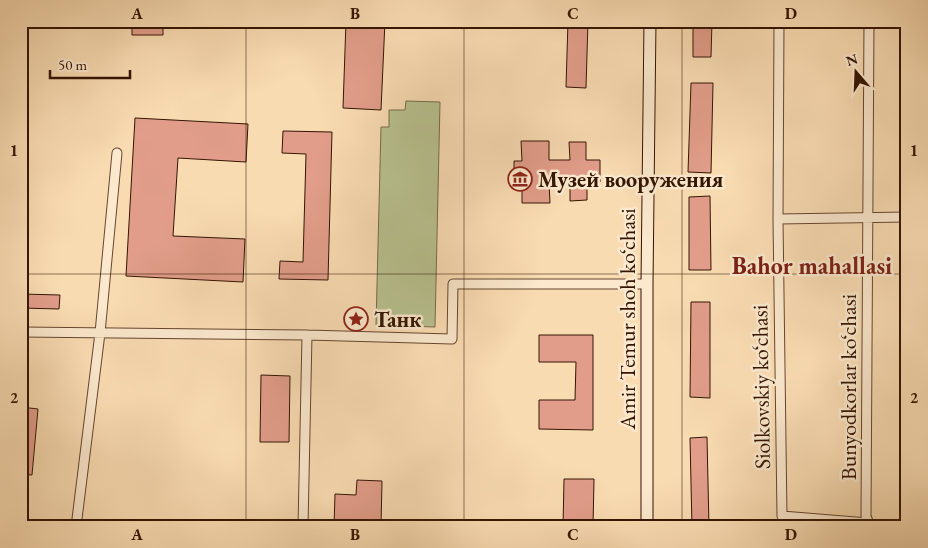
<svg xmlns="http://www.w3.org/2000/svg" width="928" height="548" font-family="'EB Garamond',serif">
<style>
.park{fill:#b8c190;stroke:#766b49}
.building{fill:#e19d8a;stroke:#341502}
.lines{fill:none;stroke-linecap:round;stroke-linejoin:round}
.street-casing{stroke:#65462e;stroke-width:11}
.secondary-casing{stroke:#341502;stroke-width:13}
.street{stroke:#fbe8cd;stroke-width:9}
.secondary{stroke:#fbe8cd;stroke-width:11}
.grid{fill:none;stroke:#341502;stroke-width:1;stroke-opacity:0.55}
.labels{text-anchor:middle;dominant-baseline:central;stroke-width:5;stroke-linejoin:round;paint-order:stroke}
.poi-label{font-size:22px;font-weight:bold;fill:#341502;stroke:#fbe8cd;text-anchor:start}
.street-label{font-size:22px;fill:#341502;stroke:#fbe8cd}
.neighbourhood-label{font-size:24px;font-weight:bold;fill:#7a1f14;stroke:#fbe8cd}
.neatline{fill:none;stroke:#341502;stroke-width:2}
.grid-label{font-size:16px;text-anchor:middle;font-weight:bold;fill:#341502}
</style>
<rect width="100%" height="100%" fill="#f9dbb2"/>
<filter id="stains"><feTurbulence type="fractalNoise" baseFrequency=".004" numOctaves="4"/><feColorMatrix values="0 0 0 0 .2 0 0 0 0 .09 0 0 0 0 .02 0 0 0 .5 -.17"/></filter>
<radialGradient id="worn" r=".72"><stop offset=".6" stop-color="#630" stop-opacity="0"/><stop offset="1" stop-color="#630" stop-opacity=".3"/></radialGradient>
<path class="park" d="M406,101L440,102L435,327L376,325L381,127H389V110H405Z"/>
<path class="building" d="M132,21H163V35H132Z
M346,21H385L381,110L343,108Z
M568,21H588L586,88L566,87Z
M693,21H712L711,57H693Z
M691,83H713L711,173L688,172Z
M135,118L248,124L246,162L178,158L173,236L245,239L243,282L126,276Z
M283,131L332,132L328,280L279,279L280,261L303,262L306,154L282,153Z
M521,141H549V160H570L569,142H586V160H600V182L587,183V200L570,201V183H549L550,203H522V183H514V161H522Z
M710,196L711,270H689V197Z
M21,294L60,295L59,309L21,308Z
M691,302H710V398L690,397Z
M539,335H593V430L539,429V400H575L576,362H539Z
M261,375L290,376L289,442H260Z
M21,407L38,409L32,475L21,474Z
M707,437L709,527H692L690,438Z
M564,479H594L593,527H563Z
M357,480L382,481L381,527H334L335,494L356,495Z"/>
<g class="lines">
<g class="street-casing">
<path id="street" d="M779,21L778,219L782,516L868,523
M869,21L866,516L870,527
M778,219L907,217
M21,332L307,335L452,339L453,284H647
M76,527L100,333L117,153
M303,527L307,335"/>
</g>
<g class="secondary-casing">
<path id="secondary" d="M647,527V284L650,21"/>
</g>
<use href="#street" class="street"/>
<use href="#secondary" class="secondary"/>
</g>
<path class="grid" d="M246,21V527M464,21V527M682,21V527M21,274H907"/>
<defs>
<g id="museum-ring" transform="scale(1.25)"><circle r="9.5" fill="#fbe8cd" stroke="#8f2418" stroke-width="1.5"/><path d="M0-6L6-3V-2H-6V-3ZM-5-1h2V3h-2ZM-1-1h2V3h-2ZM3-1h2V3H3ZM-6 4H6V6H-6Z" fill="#8f2418"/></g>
<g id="sight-ring" transform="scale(1.25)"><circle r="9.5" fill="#fbe8cd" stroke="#8f2418" stroke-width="1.5"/><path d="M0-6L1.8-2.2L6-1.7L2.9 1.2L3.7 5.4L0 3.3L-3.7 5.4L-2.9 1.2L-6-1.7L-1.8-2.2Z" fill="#8f2418"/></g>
</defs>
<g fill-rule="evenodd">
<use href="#museum-ring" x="520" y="179"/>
<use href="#sight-ring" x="356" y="319"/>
</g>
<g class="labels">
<g class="poi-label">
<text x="538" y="179">Музей вооружения</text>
<text x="374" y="319">Танк</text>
</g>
<g class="street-label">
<text transform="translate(627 319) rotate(-90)">Amir Temur shoh ko‘chasi</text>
<text transform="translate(761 387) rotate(-91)">Siolkovskiy ko‘chasi</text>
<text transform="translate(848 387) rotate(-90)">Bunyodkorlar ko‘chasi</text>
</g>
<g class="neighbourhood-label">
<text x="812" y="265">Bahor mahallasi</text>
</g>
</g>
<rect width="928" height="548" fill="none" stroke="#f9dbb2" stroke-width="55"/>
<g transform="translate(856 72) rotate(341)" stroke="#fbe8cd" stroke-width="4" paint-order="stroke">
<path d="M0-4L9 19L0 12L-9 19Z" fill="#341502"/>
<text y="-8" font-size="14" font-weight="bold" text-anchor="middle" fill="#341502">N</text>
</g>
<path d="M50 70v8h80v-8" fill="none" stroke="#341502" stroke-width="2.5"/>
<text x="58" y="70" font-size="15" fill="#341502" stroke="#fbe8cd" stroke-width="4" paint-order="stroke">50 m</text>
<rect x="28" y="28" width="872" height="492" class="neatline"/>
<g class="grid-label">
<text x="137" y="19">A</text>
<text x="355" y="19">B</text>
<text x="573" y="19">C</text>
<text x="791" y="19">D</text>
<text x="14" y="156">1</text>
<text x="914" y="156">1</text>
<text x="14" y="403">2</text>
<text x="914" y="403">2</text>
<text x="137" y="540">A</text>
<text x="355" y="540">B</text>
<text x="573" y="540">C</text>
<text x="791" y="540">D</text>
</g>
<rect width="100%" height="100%" filter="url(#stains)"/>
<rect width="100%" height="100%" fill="url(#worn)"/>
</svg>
